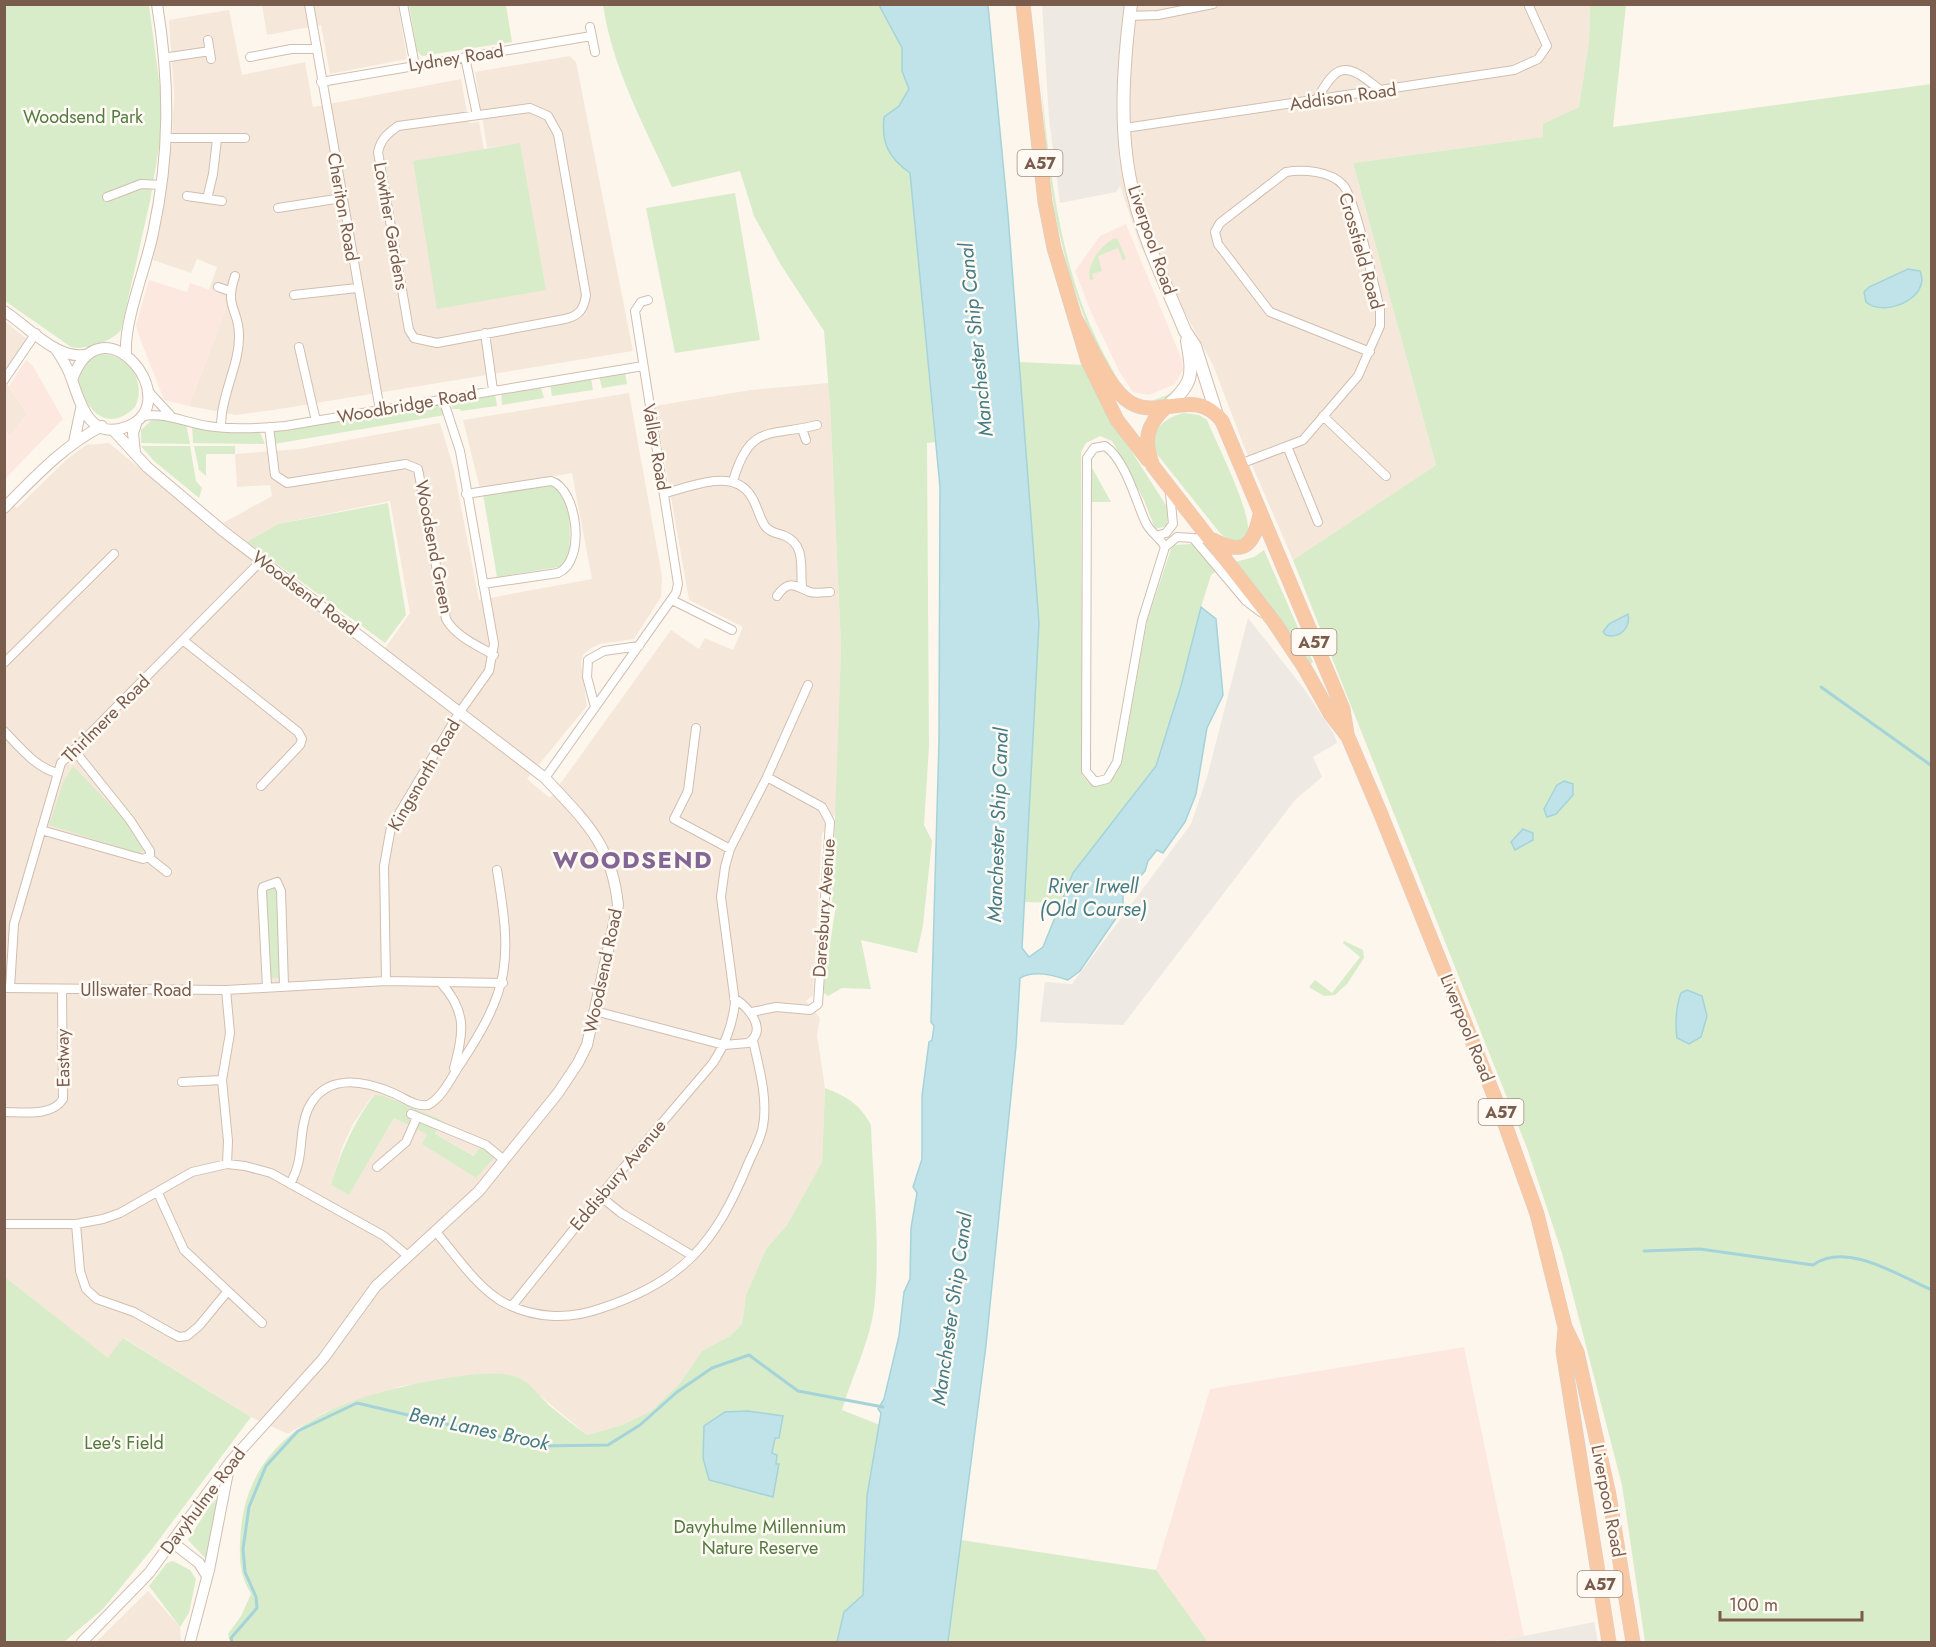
<svg xmlns="http://www.w3.org/2000/svg" width="1936" height="1647" font-family="Jost,sans-serif">
<style>
.residential{fill:#f5e8da;fill-rule:evenodd}
.commercial{fill:#fde8e0}
.industrial{fill:#efe9e4}
.green{fill:#d8ecc9}
.water{fill:#bfe3e8;stroke:#a5d3da;stroke-width:1.5}
.lines{fill:none;stroke-linecap:round;stroke-linejoin:round}
.stream{stroke:#a5d3da;stroke-width:3}
.minor-casing{stroke:#d1beb0;stroke-width:10}
.tertiary-casing{stroke:#d1beb0;stroke-width:12}
.secondary-casing{stroke:#d6c0b0;stroke-width:14}
.trunk-casing{stroke:#dad1cd;stroke-width:15}
.minor{stroke:#fff;stroke-width:8}
.tertiary{stroke:#fff;stroke-width:10}
.secondary{stroke:#fff;stroke-width:12}
.trunk{stroke:#f9c8a4;stroke-width:14}
.labels{text-anchor:middle;dominant-baseline:central;stroke-width:5;stroke-linejoin:round;paint-order:stroke}
.shield{fill:#fffaf3;stroke:#a28b7f;stroke-width:1.5}
.shield-label{font-size:16px;font-weight:bold;fill:#7a5c4d}
.street-label{font-size:18px;fill:#7a5c4d;stroke:#fffaf3}
.park-label{font-size:18px;fill:#537a41;stroke:#fffaf3}
.water-label{font-size:20px;font-style:italic;fill:#437c86;stroke:#fffaf3}
.district-label{font-size:24px;font-weight:bold;letter-spacing:1.5px;fill:#846695;stroke:#fffaf3}
</style>
<rect width="100%" height="100%" fill="#fdf6ec"/>
<path class="residential" d="M262,5H398L407,59L330,74L321,25L267,35Z
M1125,5H1590L1589,41L1579,107L1544,124L1543,137L1353,163L1436,465L1293,560L1245,449L1213,365L1183,309L1141,248L1120,186L1119,109Z
M229,10L242,75L305,62L313,107L461,79L469,123L479,122L484,149L413,162L519,143L487,148L475,72L570,56L576,62L633,351L273,410L236,415L189,406L226,308L219,293L209,290L217,267L197,259L191,273L153,260L172,143L174,94L169,20Z
M5,321L29,341L5,374Z
M4,379L27,414L10,436L5,432Z
M829,383L841,647L836,813L822,834L813,995L806,1001L820,1018L817,1035L825,1088L822,1162L787,1225L766,1249L746,1295L742,1324L730,1336L702,1351L680,1383L651,1411L622,1425L587,1435L518,1377L402,1386L325,1412L288,1434L251,1417L124,1338L108,1359L5,1277L4,496L17,508L67,459L86,445L109,443L267,572L378,658L410,613L390,501L278,524L247,542L223,523L272,496L270,485L237,487L235,454L300,449L440,423L454,470L479,600L592,579L572,473L480,489L463,420L629,393L662,576L661,597L634,639L600,644L591,648L583,655L581,664L587,706L527,779L550,798L671,630L699,649L705,638L733,650L743,627L689,600L655,406L751,390ZM373,1095L441,1120L435,1134L475,1156L476,1178L423,1144L428,1134L394,1118L349,1195L331,1185L342,1148L353,1124Z
M148,1591L180,1627L181,1642H96Z"/>
<path class="commercial" d="M1126,224L1182,360L1183,370L1175,384L1149,395L1133,392L1120,373L1090,310L1075,271L1100,236Z
M149,280L187,292L190,283L219,293L224,298L226,308L189,406L164,400L139,336L136,325Z
M26,360L33,366L63,419L5,479V432L10,436L27,414L9,386Z
M1464,1347L1524,1636L1490,1642H1208L1156,1570L1210,1389Z"/>
<path class="industrial" d="M1042,5H1125L1119,109L1120,186L1116,192L1060,203L1049,119Z
M1248,618L1305,690L1334,734L1337,743L1313,757L1322,777L1295,800L1123,1025L1040,1022L1045,982L1072,984L1191,824L1207,777Z
M1594,1622L1598,1642H1491L1524,1636Z"/>
<path class="green" d="M5,5H149L162,103L160,141L150,201L121,330C113,341 84,351 71,347L5,301Z
M409,5H506L512,42L422,56L417,51Z
M603,5H879L902,49V71L909,89L899,106L884,117L900,166L910,173L935,442L927,443L929,747L924,825L932,841L923,925L917,953L861,940L871,989L842,988L828,996L824,993V983L836,905L832,904L841,647L830,404L824,331L781,265L754,216L740,171L672,187C646,129 612,68 603,5Z
M1590,5H1626L1613,127L1931,84V1642H1645L1622,1485L1562,1253L1527,1148L1293,560L1436,465L1353,163L1543,137V124L1579,107L1589,41Z
M1040,71C1050,174 1059,276 1111,367C1120,384 1131,408 1154,400C1163,397 1175,393 1181,384L1185,385L1177,394L1151,405H1137L1127,399L1114,380L1090,334L1069,274L1055,215L1047,158Z
M520,143L546,290L437,309L413,161Z
M735,193L760,340L675,353L646,208Z
M1117,238L1126,258L1123,261L1118,248L1098,256L1102,271L1092,274L1094,279L1090,280C1085,266 1103,241 1117,238Z
M102,354C129,355 147,382 135,407C107,435 86,409 77,381L87,359Z
M1019,362L1085,365L1118,430L1169,510L1167,526L1155,529L1144,500L1115,446L1112,441L1100,436L1086,443L1081,452L1082,775L1089,783L1105,785L1116,774L1122,761L1147,621L1171,549L1174,545L1192,544L1216,571L1211,575L1201,607L1181,686L1156,766L1073,873L1059,903L1024,902L1039,623Z
M625,372L627,384L602,388L599,376Z
M591,378L593,390L552,396L550,384Z
M540,385L544,398L502,405L501,392Z
M495,393L497,406L461,411L460,409H452L454,400Z
M436,403L443,409L445,415L274,444L272,429Z
M1184,413L1199,415L1207,420C1219,449 1244,496 1248,526C1251,546 1230,543 1220,533L1156,453C1149,430 1164,418 1184,413Z
M154,418L186,424L190,444L141,443V430Z
M192,425L260,432L265,444L193,443Z
M141,446H190L196,481L202,488L199,498L154,461Z
M194,446H235V454H206V476L199,470Z
M1091,466L1111,502H1091Z
M545,485C552,485 559,485 563,491C571,504 572,549 566,563L559,567L497,577L483,494Z
M388,503L406,615L385,643L247,542L278,524Z
M1264,550L1313,662L1311,664L1292,635L1235,562L1254,557Z
M73,766L124,819L143,850L140,854L49,825L63,783Z
M276,887L280,978H269L265,895L266,888Z
M1344,941L1363,950L1364,958L1347,984L1335,995L1324,996L1309,987L1315,980L1332,993L1360,957L1343,943Z
M825,1088C846,1096 860,1104 871,1125C873,1185 881,1249 874,1309C869,1344 852,1376 842,1410L880,1425L867,1496L863,1595L844,1612L837,1642H230L228,1634L241,1616L251,1594C238,1572 239,1553 241,1528C252,1427 345,1397 431,1381C454,1377 495,1369 517,1377C529,1381 542,1399 551,1407C563,1417 575,1426 587,1435L622,1425L651,1411L680,1383L702,1351L730,1336L742,1324L746,1295L766,1249L787,1225L822,1162Z
M374,1095L384,1096L442,1120L435,1134L474,1156L483,1143L498,1153L476,1178L422,1144L427,1134L394,1118L349,1195L331,1185C341,1151 353,1124 374,1095Z
M5,1277L108,1358L123,1338L251,1417L152,1549L103,1609L64,1642H5Z
M217,1499L207,1560L188,1540L211,1504Z
M961,1540L1156,1570L1208,1642H948Z
M173,1561L190,1570L196,1579L189,1613L180,1627L149,1586L167,1563Z"/>
<path class="water" d="M879,5H988L1008,215L1039,623L1022,948L1029,957L1043,947L1073,873L1156,766L1181,686L1201,607L1216,619L1223,695L1207,728L1196,794L1185,822L1163,853L1157,850L1148,861L1145,871L1123,895V908L1080,971L1068,980C1053,975 1034,970 1020,978L1016,1046L986,1345L948,1642H837L844,1612L863,1595L867,1496L881,1413L878,1409L884,1399L899,1336L904,1292L910,1279L911,1228L917,1193L913,1187L922,1159V1096L929,1042L932,1040L934,1026L931,1022L939,741L940,487L910,173C889,158 881,143 884,117L899,106L909,89L902,71V48Z
M1908,269L1920,271C1932,298 1884,318 1866,302L1864,292L1869,287Z
M1628,614C1631,628 1619,639 1606,635L1603,632L1609,624Z
M1564,781L1573,784V795L1556,814L1547,817L1544,809L1557,785Z
M1523,829L1533,833V840L1515,850L1511,842Z
M1687,990L1702,996L1707,1016L1701,1037L1689,1044L1677,1038C1675,1024 1676,1006 1681,993Z
M748,1411L783,1416L779,1438H775L772,1453L777,1455L776,1464H779L773,1497L709,1480L703,1458L704,1426L725,1412Z"/>
<g class="lines">
<path class="stream" d="M1821,687L1932,766
M1644,1251L1700,1249L1813,1265C1847,1241 1899,1276 1932,1290
M232,1642L231,1638L257,1608L256,1597L245,1572L243,1549L249,1507L266,1466L298,1431L357,1403L540,1446L608,1445L640,1425L677,1392L712,1368L749,1355L798,1391L883,1407"/>
<g class="minor-casing">
<path id="minor" d="M309,4L380,410
M403,4L415,66
M1129,16L1158,15L1213,4
M590,27L595,52
M208,40L211,59
M250,57L291,49H316
M465,57L477,115
M163,58L210,51
M321,82L591,36
M1316,100C1331,77 1338,58 1366,79C1371,83 1376,86 1381,91
M530,108L548,116L558,134L586,295C584,309 579,316 565,319L437,343L414,338L409,330L378,152C381,139 387,134 398,126Z
M1125,128L1514,70L1538,59L1547,46L1528,4
M168,138H245
M187,196L222,201
M107,197L141,184L162,185
M207,199L213,174L217,139
M278,208L342,198
M218,287L230,291
M294,295L357,288
M485,333L493,390
M299,347L316,421
M4,380L36,333
M149,392L171,416
M143,416C167,412 185,423 208,426C233,430 260,428 285,426L643,366
M1323,416L1386,476
M221,427C221,394 240,364 239,335C239,309 224,308 235,276
M269,427L275,475L287,483L406,464L418,469L446,619C455,636 478,646 494,655
M802,429L806,440
M1287,446L1318,522
M1240,464L1303,440L1358,376L1380,326V309C1374,286 1355,198 1343,185C1331,171 1303,169 1286,172L1220,223L1215,232L1218,244L1270,312L1370,352
M733,481C750,423 769,437 817,425
M665,493C691,487 733,467 751,496C757,505 759,517 765,526C770,533 778,533 785,536C806,545 800,568 802,586
M466,494L551,481C577,488 587,561 558,573L483,584
M1159,535L1166,533L1173,524L1170,493
M1193,538L1246,601L1262,613
M1165,547C1159,536 1150,533 1145,521C1136,501 1125,459 1105,446L1094,448L1087,458L1086,771L1095,782L1107,779L1117,762L1142,621L1165,547L1177,537L1210,539
M777,596C789,578 796,587 810,592C816,594 825,592 830,592
M672,600L732,630
M184,641L298,732L302,739L300,745L261,786
M4,663L114,554
M595,707L587,677L588,660L604,651L639,646
M696,728L688,791L674,819L730,849
M4,731C20,747 35,767 57,773
M545,778L676,593L678,584L635,311L641,302L648,300
M41,830L143,859L150,856V851L130,820L74,750
M148,857L167,872
M386,981L384,866L391,827L459,713L489,671L494,644L460,451L443,399
M441,983C467,1011 464,1033 454,1068
M267,987L262,891L263,887L277,882L281,891L284,986
M4,988L226,990L386,981L503,983
M10,988L14,924L61,763L262,560
M226,990L230,1033L222,1080L228,1141L227,1164
M595,1011L724,1045L748,1043C769,1030 748,1007 734,998
M752,1012L776,1007L810,1010L818,1004L830,822L822,807L767,777
M182,1082L222,1080
M4,1112C23,1112 52,1117 63,1099L62,989
M411,1114L486,1145L504,1160
M377,1167L406,1142L417,1117
M290,1184C306,1156 297,1134 308,1109C325,1073 363,1080 393,1093C405,1098 415,1107 428,1105C442,1098 451,1078 459,1066C511,988 512,961 497,870
M158,1193L184,1250L262,1323
M600,1196L621,1213L693,1256
M4,1224H76L103,1219L120,1213L192,1172L227,1164L245,1166L271,1173L384,1236L408,1256
M76,1224L80,1271L86,1289L97,1299L134,1312L173,1334L179,1337L187,1336L199,1326L227,1292
M436,1232C455,1254 475,1285 501,1301C533,1319 569,1320 602,1308C684,1281 716,1242 748,1164C753,1152 761,1139 763,1126C768,1099 759,1067 753,1041
M512,1306L615,1178L713,1063C725,1044 732,1027 735,1003L721,897L725,867L730,849L767,777L808,685"/>
</g>
<g class="tertiary-casing">
<path id="tertiary" d="M4,311C28,326 59,363 89,354
M55,348C60,355 65,363 69,372C79,396 86,442 126,427C189,404 102,295 72,380
M126,353C124,320 146,268 153,233C170,155 170,83 157,4
M74,442L81,409
M135,453L133,433L137,421
M4,508C35,477 63,446 102,426
M172,1542L199,1563L207,1576
M82,1642L149,1573L231,1461L323,1359L376,1286L479,1191L558,1093L578,1063L587,1045L618,905C612,844 584,820 545,778L223,531L147,467L114,431
M190,1642L209,1570L229,1467"/>
</g>
<g class="secondary-casing">
<path id="secondary" d="M1131,4C1123,67 1118,136 1134,197C1145,243 1167,287 1185,331L1195,346L1217,415
M1167,406C1194,383 1193,374 1187,341"/>
</g>
<g class="trunk-casing">
<path id="trunk" d="M1023,4L1045,202L1054,248L1088,361L1117,420L1148,460
M1075,318C1089,342 1108,390 1131,403C1161,420 1195,386 1222,421L1343,709L1347,734
M1167,406C1146,425 1143,440 1153,466L1274,622L1304,667L1331,715L1348,737L1380,812L1501,1113L1537,1214L1565,1327L1577,1352L1609,1495L1633,1642
M1213,540C1244,556 1253,546 1260,515
M1565,1329L1563,1351L1609,1642"/>
</g>
<use href="#minor" class="minor"/>
<use href="#tertiary" class="tertiary"/>
<use href="#secondary" class="secondary"/>
<use href="#trunk" class="trunk"/>
</g>
<g class="labels">
<g class="shield">
<rect x="1017.5" y="150" width="45" height="26" rx="4.5"/>
<rect x="1291.5" y="629" width="45" height="26" rx="4.5"/>
<rect x="1478.5" y="1099" width="45" height="26" rx="4.5"/>
<rect x="1577.5" y="1571" width="45" height="26" rx="4.5"/>
</g>
<g class="shield-label">
<text x="1040" y="163">A57</text>
<text x="1314" y="642">A57</text>
<text x="1501" y="1112">A57</text>
<text x="1600" y="1584">A57</text>
</g>
<g class="street-label">
<text transform="translate(456 58) rotate(-9)">Lydney Road</text>
<text transform="translate(1343 97) rotate(-8)">Addison Road</text>
<text transform="translate(343 207) rotate(80)">Cheriton Road</text>
<text transform="translate(391 226) rotate(80)">Lowther Gardens</text>
<text transform="translate(1152 240) rotate(71)">Liverpool Road</text>
<text transform="translate(1361 251) rotate(74)">Crossfield Road</text>
<text transform="translate(407 405) rotate(-10)">Woodbridge Road</text>
<text transform="translate(656 447) rotate(80)">Valley Road</text>
<text transform="translate(434 547) rotate(79)">Woodsend Green</text>
<text transform="translate(305 593) rotate(37)">Woodsend Road</text>
<text transform="translate(106 719) rotate(-45)">Thirlmere Road</text>
<text transform="translate(424 775) rotate(-60)">Kingsnorth Road</text>
<text transform="translate(824 908) rotate(-86)">Daresbury Avenue</text>
<text transform="translate(603 971) rotate(-78)">Woodsend Road</text>
<text x="136" y="990">Ullswater Road</text>
<text transform="translate(1467 1028) rotate(68)">Liverpool Road</text>
<text transform="translate(63 1058) rotate(-91)">Eastway</text>
<text transform="translate(618 1175) rotate(-50)">Eddisbury Avenue</text>
<text transform="translate(203 1501) rotate(-53)">Davyhulme Road</text>
<text transform="translate(1608 1501) rotate(79)">Liverpool Road</text>
</g>
<g class="park-label">
<text x="83" y="117">Woodsend Park</text>
<text x="124" y="1443">Lee's Field</text>
<text x="760" y="1527">Davyhulme Millennium<tspan x="760" dy="21">Nature Reserve</tspan></text>
</g>
<g class="water-label">
<text transform="translate(976 340) rotate(-96)">Manchester Ship Canal</text>
<text transform="translate(998 825) rotate(-88)">Manchester Ship Canal</text>
<text x="1093" y="886">River Irwell<tspan x="1093" dy="23">(Old Course)</tspan></text>
<text transform="translate(952 1309) rotate(-82)">Manchester Ship Canal</text>
<text transform="translate(479 1429) rotate(12)">Bent Lanes Brook</text>
</g>
<g class="district-label">
<text x="633" y="859">WOODSEND</text>
</g>
</g>
<rect width="1936" height="1647" fill="none" stroke="#7a5c4d" stroke-width="12"/>
<path d="M1720 1611v9h142v-9" fill="none" stroke="#7a5c4d" stroke-width="3"/>
<text x="1729" y="1611" font-size="18" fill="#7a5c4d" stroke="#fffaf3" stroke-width="4.5" paint-order="stroke">100 m</text>
</svg>
